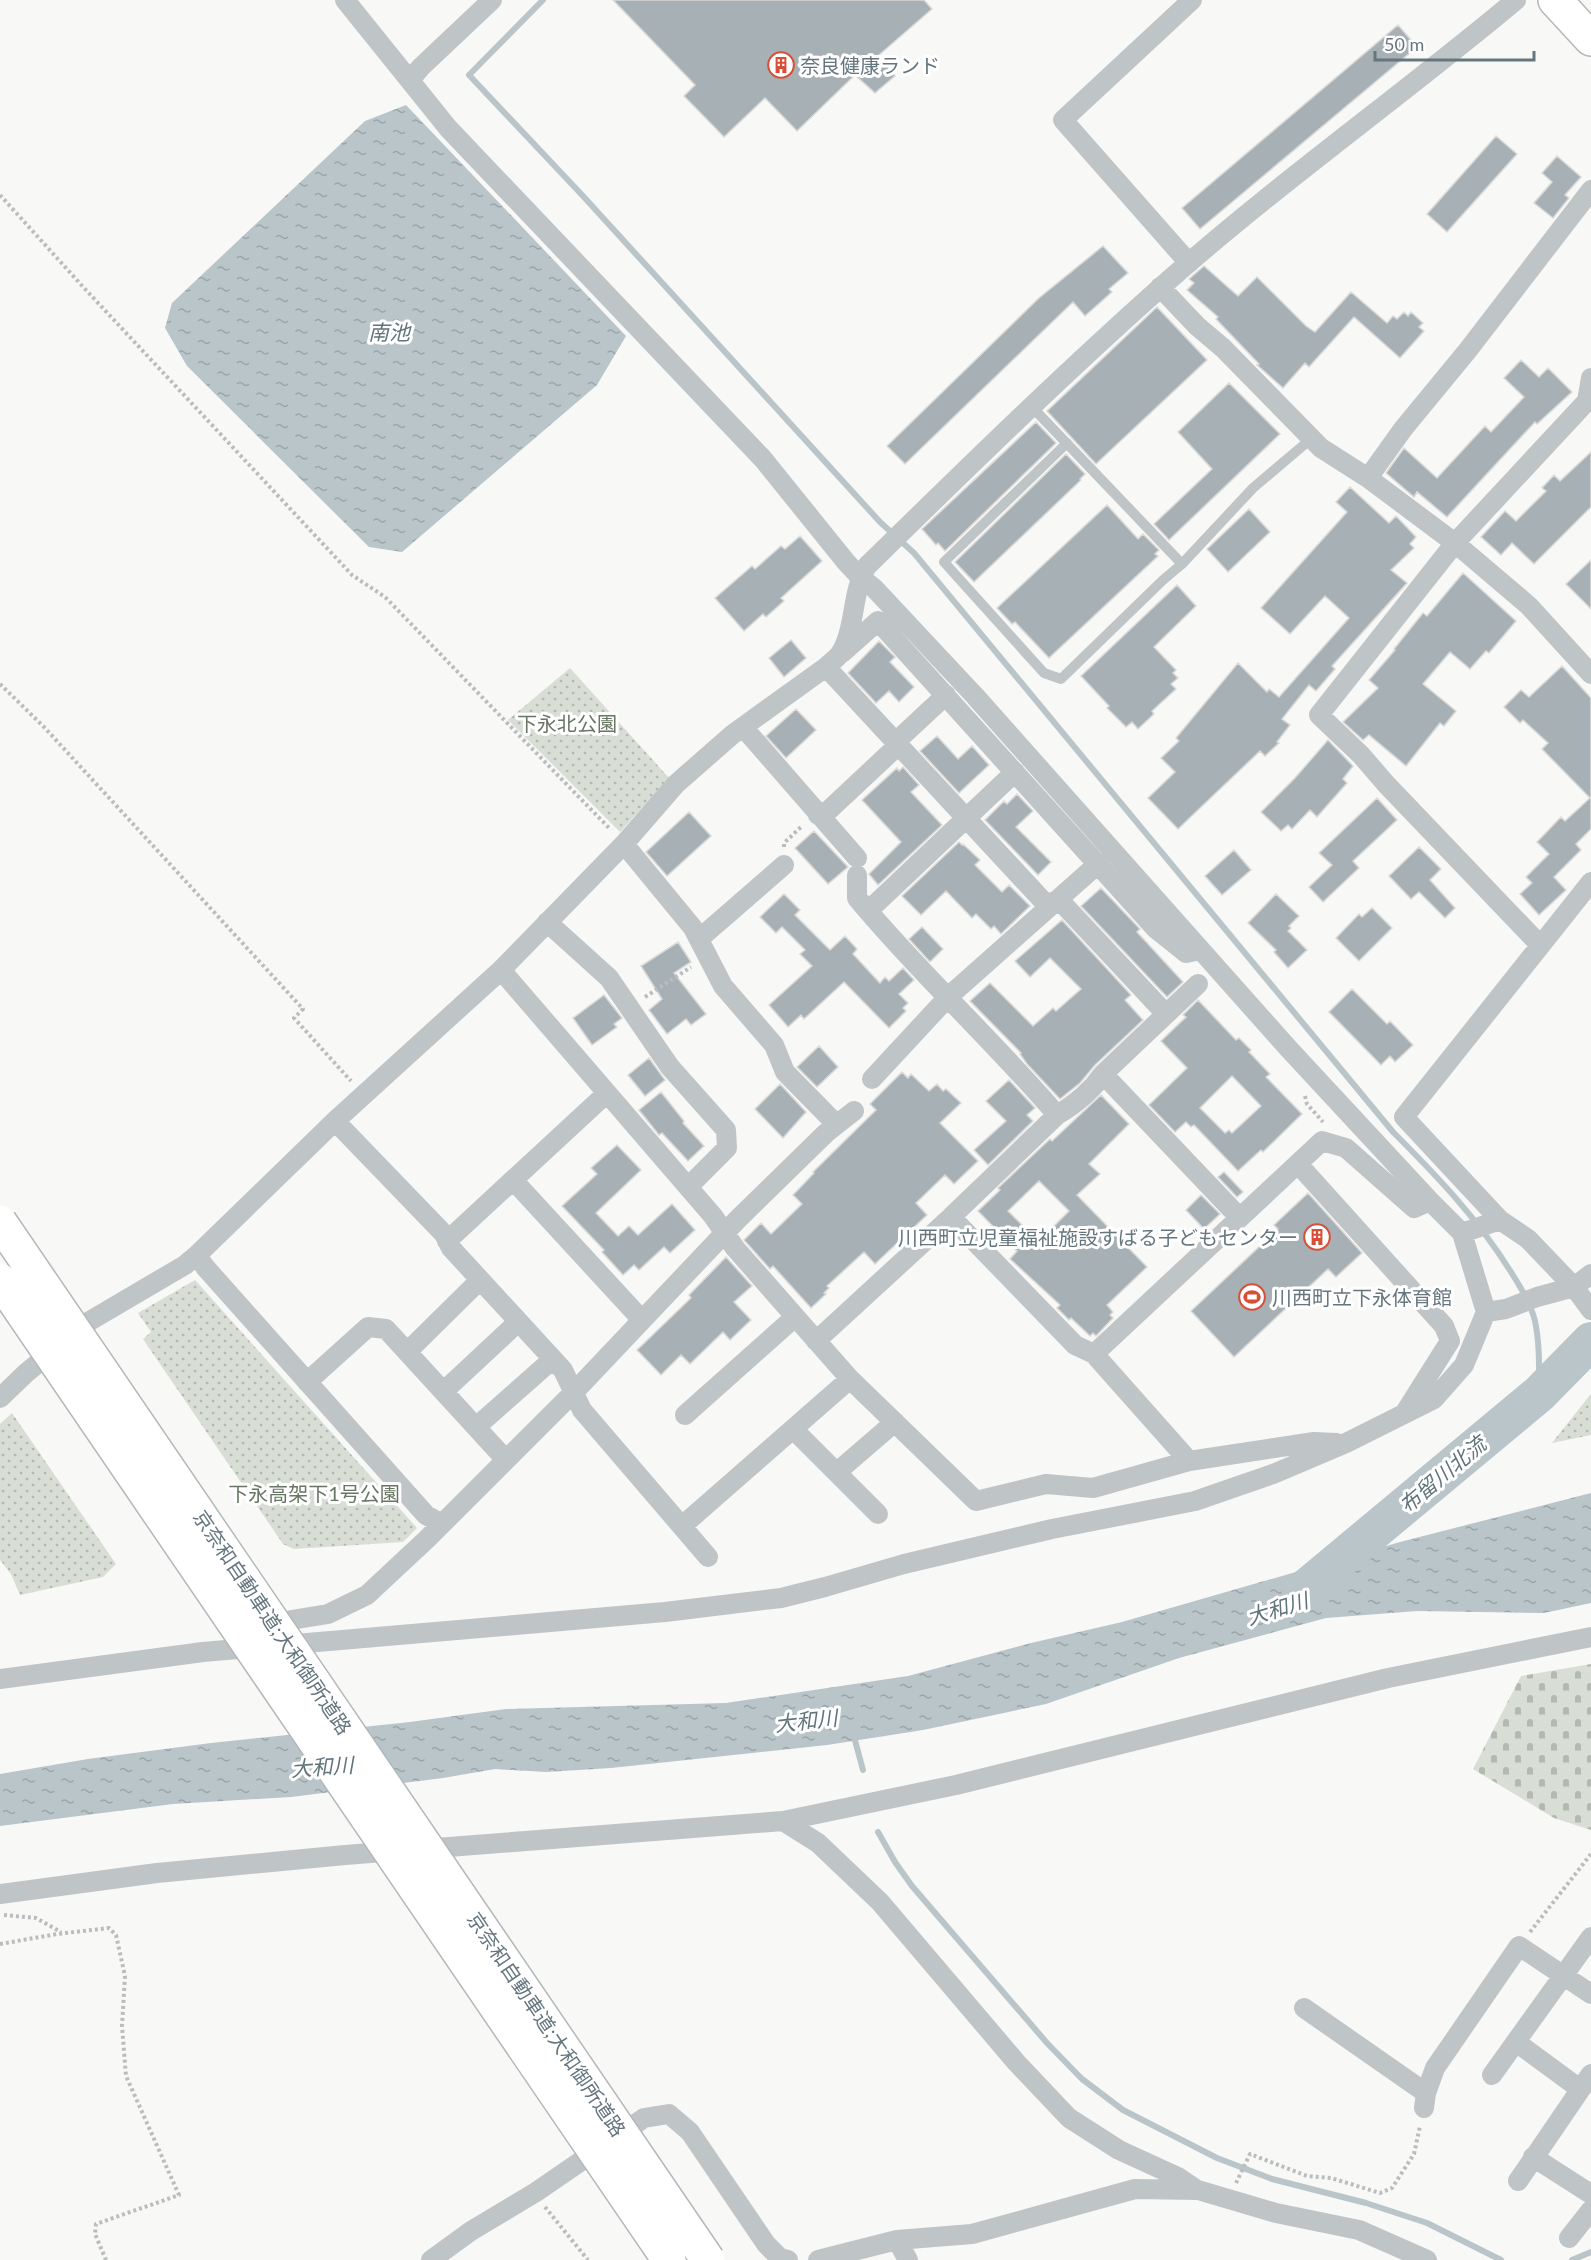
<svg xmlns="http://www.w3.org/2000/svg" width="1591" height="2260" font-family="Lato,'Noto Sans JP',sans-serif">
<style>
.grass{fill:url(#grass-dots)}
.cemetery{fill:url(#cemetery-stones)}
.water{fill:url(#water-ripples)}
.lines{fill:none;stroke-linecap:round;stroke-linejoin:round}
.stream{stroke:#b9c5c9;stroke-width:6}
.river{stroke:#b9c5c9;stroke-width:38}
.building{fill:#a7b0b5;stroke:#dadad8;stroke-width:1.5;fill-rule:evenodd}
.trunk-casing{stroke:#b3b8ba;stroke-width:36}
.path{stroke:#babdbf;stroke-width:4;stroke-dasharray:3 3;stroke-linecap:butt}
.service{stroke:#bfc4c7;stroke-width:10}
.minor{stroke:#bfc4c7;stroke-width:20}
.trunk{stroke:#fff;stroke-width:33}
.motorway-bridge-casing{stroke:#b3b8ba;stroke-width:36;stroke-linecap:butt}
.motorway-bridge{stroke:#fff;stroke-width:33}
.labels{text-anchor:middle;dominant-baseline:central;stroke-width:6;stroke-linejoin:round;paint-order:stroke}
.poi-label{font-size:20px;fill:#65767f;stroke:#fff;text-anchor:start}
.park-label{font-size:20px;fill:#687764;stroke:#fff}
.street-label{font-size:20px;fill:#65767f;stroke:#fff}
.water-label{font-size:21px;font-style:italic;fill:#607479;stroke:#fff}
</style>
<defs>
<pattern id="grass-dots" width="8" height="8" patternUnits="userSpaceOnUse" patternTransform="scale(1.5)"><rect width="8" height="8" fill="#d8ddd5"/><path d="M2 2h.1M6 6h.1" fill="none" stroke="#b3b8b2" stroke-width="1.8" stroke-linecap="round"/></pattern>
<pattern id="cemetery-stones" width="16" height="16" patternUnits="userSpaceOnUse" patternTransform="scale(1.5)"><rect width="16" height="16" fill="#d8ddd5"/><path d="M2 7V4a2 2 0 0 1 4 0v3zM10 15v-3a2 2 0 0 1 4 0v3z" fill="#b3b8b2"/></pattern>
<pattern id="water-ripples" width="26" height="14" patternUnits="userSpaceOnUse" patternTransform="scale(1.5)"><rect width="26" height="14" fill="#b9c5c9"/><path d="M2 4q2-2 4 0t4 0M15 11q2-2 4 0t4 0" fill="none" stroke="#9aa5a8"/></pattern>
</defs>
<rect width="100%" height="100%" fill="#f8f8f6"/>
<path class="grass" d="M570,668L669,778L620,832L508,720Z
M195,1280L417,1528L403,1542L294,1549L283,1544L143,1339L151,1332L138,1313Z
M1591,1394V1435L1552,1443L1590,1395Z
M12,1413L116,1564L103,1577L20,1595L11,1574L0,1560V1424Z"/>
<path class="cemetery" d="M1591,1664V1830L1554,1818L1473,1769L1521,1676Z"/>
<path class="water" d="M406,105L626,336L597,385L402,552L369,547L187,366L165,328L172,303L365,121Z
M1591,1493V1603L1544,1613L1417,1611L1326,1618L1179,1658L1046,1704L923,1730L827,1745L611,1768L546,1772L495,1769L443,1778L291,1797L173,1804L0,1826V1774L88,1759L211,1743L410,1722L506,1709L726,1703L908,1676L1031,1643L1122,1622L1400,1542Z"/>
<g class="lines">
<path class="stream" d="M543,0L469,75L583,196L880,522L914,553L1393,1132C1437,1176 1478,1219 1511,1272C1520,1286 1531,1304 1535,1321C1540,1345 1539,1370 1539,1394
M853,1733L863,1770
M878,1832L895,1862L912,1886L1047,2043L1082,2079L1123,2110L1217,2158L1272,2179L1366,2203L1427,2223L1501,2260
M1572,2260L1591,2252"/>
<path class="river" d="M1301,1592L1539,1394L1591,1341"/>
</g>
<path class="building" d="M613,0H924L932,9L879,55L895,76L875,93L855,75L797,131L765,98L724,137L684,96L695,85Z
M1398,25L1417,47L1200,229L1182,208Z
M1496,136L1517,154L1447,232L1427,214Z
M1557,156L1581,177L1565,195L1569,198L1553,218L1534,203L1552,182L1542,173Z
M1103,246L1128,273L1109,289L1112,292L1085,316L1073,302L905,464L887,446L1039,298Z
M1204,266L1238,296L1257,277L1306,326L1315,332L1351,292L1387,323L1393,316L1397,319L1404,312L1408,316L1411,312L1423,323L1419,327L1424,331L1400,358L1354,317L1309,367L1305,363L1283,388L1257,365L1259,364L1216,319L1218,317L1187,290L1194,283L1189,279Z
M1157,307L1207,360L1096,464L1047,411Z
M1521,360L1539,377L1548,368L1572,392L1537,424L1535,422L1447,517L1417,492L1414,497L1386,473L1404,448L1437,478L1485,426L1491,432L1524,397L1504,378Z
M1229,383L1280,434L1169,540L1154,524L1212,469L1178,432Z
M1036,422L1056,443L945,551L938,543L936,545L922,529Z
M1591,452V507L1534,564L1512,543L1501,555L1481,537L1505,511L1516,521L1546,491L1542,488L1554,475L1560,481Z
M1066,454L1085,474L1080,479L1081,480L974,582L955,562Z
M1350,487L1389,523L1396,516L1416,537L1410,544L1414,548L1391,570L1407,583L1332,666L1335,669L1316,691L1309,685L1282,719L1290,725L1277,742L1279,743L1265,756L1260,751L1178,829L1148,798L1175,772L1161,758L1179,741L1176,738L1238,663L1267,692L1269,689L1279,697L1349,618L1325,596L1290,634L1261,608L1347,512L1336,502Z
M1107,505L1138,539L1143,534L1159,550L1155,554L1158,556L1049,658L1015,622L1012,624L997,608Z
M1249,509L1270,532L1228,572L1207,549Z
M800,536L822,561L781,598L784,601L766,617L763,614L744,631L715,598L752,566L755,569L781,546L785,549Z
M1591,560V609L1566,584Z
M1463,573L1516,621L1489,653L1486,651L1470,669L1450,652L1423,684L1456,711L1444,726L1440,723L1406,766L1369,735L1363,740L1343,722L1378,688L1369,680L1395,650L1394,649L1423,613L1427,616Z
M1177,585L1196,606L1154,647L1176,670L1173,673L1178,678L1171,684L1176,689L1152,711L1154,714L1138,729L1132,722L1126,727L1107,708L1109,706L1081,676Z
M791,640L806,658L784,677L769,658Z
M879,641L895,657L890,662L914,687L899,702L889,691L876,703L848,673Z
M1562,666L1591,698V829L1576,844L1581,850L1554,877L1566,890L1539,915L1520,894L1532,883L1526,877L1549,854L1537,842L1561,817L1565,821L1590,798L1542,749L1548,743L1523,720L1520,723L1504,707L1521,690L1529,697Z
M796,709L816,730L786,758L766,736Z
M937,736L958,759L972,746L989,765L959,793L920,751Z
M1328,740L1353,766L1343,779L1347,783L1317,817L1310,810L1292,829L1288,825L1281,831L1261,812L1295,778Z
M903,767L919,785L911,792L942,825L878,885L869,874L901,842L862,800L897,768L899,771Z
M1017,794L1033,811L1016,827L1051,862L1038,875L985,820L1004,801L1007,804Z
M1377,798L1397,820L1353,861L1359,868L1323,902L1309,887L1332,865L1319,853Z
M689,812L711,836L667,876L646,852Z
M814,831L848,867L828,884L795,848Z
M959,842L962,845L963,844L980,860L975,865L1002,892L1009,885L1030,906L1001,934L994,926L991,929L976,914L972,918L946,891L921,915L902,896Z
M1419,847L1441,869L1430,880L1455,908L1445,918L1419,892L1411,899L1389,876Z
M1234,850L1251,870L1222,895L1205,876Z
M1101,888L1140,929L1137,932L1183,982L1167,997L1081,906Z
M784,894L800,910L795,915L830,950L845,936L857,949L853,954L880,983L885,977L889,981L903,968L914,980L899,994L908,1003L903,1008L906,1011L889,1028L844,982L804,1019L801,1015L788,1027L769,1005L812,966L800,954L805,950L782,927L776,933L760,917Z
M1276,894L1299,916L1289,926L1291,928L1288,931L1307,950L1288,968L1274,952L1276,950L1248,923Z
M1372,908L1392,928L1359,961L1336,938L1359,914L1362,917Z
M1062,920L1131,995L1125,1000L1143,1020L1095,1065L1080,1083L1060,1099L1027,1064L1020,1054L1021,1053L970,1001L990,983L1033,1026L1053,1008L1056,1011L1081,989L1050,958L1030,977L1015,961Z
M922,927L943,949L930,962L909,939Z
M678,942L691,962L674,973L706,1014L691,1025L686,1019L667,1034L649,1010L662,999L641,966Z
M1352,989L1387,1024L1390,1021L1413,1045L1395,1062L1390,1056L1381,1065L1329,1012Z
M604,995L622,1018L614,1024L617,1027L592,1045L573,1018Z
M1198,1000L1236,1040L1239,1038L1251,1050L1249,1052L1270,1074L1266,1077L1302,1114L1263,1152L1261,1150L1238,1171L1194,1125L1191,1127L1186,1122L1175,1132L1149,1105L1187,1068L1161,1041L1186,1017L1183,1015ZM1232,1076L1261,1106L1232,1133L1229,1130L1225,1133L1200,1108Z
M819,1046L838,1067L817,1087L797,1067Z
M649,1058L665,1080L645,1096L628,1075Z
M902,1072L908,1078L911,1074L929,1091L937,1084L943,1091L946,1089L961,1103L940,1123L978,1161L954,1184L945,1175L916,1203L927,1215L875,1264L864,1252L827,1286L829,1288L824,1293L826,1294L811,1308L773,1266L770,1269L744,1240L761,1223L771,1234L802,1204L793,1195L814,1173L813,1172L876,1110L870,1104Z
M1009,1080L1035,1108L1027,1115L1033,1121L988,1165L974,1150L1006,1121L986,1101Z
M780,1084L806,1112L783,1138L755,1109Z
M661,1092L684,1121L683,1123L704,1146L688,1161L662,1133L659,1135L639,1110Z
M1101,1095L1129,1124L1089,1164L1100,1174L1077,1195L1147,1267L1107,1305L1113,1312L1110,1315L1113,1318L1096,1336L1093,1333L1090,1336L1071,1318L1069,1320L1057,1308L1060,1305L1010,1259L1017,1251L978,1211L1000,1190L998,1188L1050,1139L1052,1141ZM1039,1181L1069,1211L1041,1239L1035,1234L1033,1236L1008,1211Z
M617,1145L641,1170L596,1213L618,1236L629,1226L638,1235L672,1204L695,1230L670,1253L664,1247L639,1270L634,1265L623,1275L602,1252L604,1250L562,1206L597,1174L591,1168Z
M1224,1172L1243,1192L1237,1197L1218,1177Z
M1308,1193L1362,1253L1336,1277L1328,1269L1234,1357L1191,1311L1278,1229L1274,1225Z
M1201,1195L1220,1214L1204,1229L1186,1210Z
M726,1257L752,1286L734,1302L751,1320L730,1340L723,1332L690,1364L681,1355L661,1375L637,1350L691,1298L689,1295Z"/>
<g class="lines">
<g class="trunk-casing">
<path id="trunk" d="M1555,0L1591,39"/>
</g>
<path class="path" d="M0,195L85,289L352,575L385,597L610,829
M0,684L44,727L303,1009L294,1018L351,1081
M784,847V843L802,826
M645,997L691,967
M1305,1096L1307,1104L1323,1122
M4,1915L36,1918L61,1932
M1530,1932L1591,1854
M0,1944L57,1934L109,1928L116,1935L125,1976L122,2026L126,2076L179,2195L96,2224L95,2234L106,2260
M1236,2183L1250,2154L1307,2176L1331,2178L1380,2193L1392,2188L1414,2154L1420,2126
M545,2207L588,2260"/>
<path class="service" d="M1032,407L1182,564
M1067,443L944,562L1044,673L1061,679L1163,580L1182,564L1253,488L1312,438"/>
<path class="minor" d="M410,80L421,67L492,0
M1189,263L1063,120L1192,0
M1160,287L1197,326L1223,348L1321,448L1368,478L1455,543L1529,606L1591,674
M1368,478L1403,429L1468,350L1591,190
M842,653L878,621L1156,929L1186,953L1201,950
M826,667L1044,902L1063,904L1166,1014
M743,727L857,858
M818,815L829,810L892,751L902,736L946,695
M624,844L693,928L723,986L774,1045L785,1072L836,1124
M857,875V898C920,974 993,1040 1057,1115
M1591,882L1404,1117L1500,1220L1528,1239L1574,1287L1591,1310
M868,911L1015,772
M547,922L609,978L670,1067L726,1130L727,1148L688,1187
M699,939L784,865
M1540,945L1386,784L1361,755L1319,715L1455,543L1587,401L1591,378
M501,970L713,1216L735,1248L850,1379L976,1501L1046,1484L1093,1488L1189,1461L1314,1442L1337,1443
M1103,1074L1240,1218
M872,1079L948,997L1099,863
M335,1121L444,1234L451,1248L563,1370L582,1410L708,1557
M1298,1164L1444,1326L1450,1341L1404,1414
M513,1180L642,1320
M951,1217L1075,1345L1094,1354L1189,1461
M1462,1233L1500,1220
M447,1241L607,1093
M197,1255L205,1267L426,1515L442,1524
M1486,1312L1506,1309L1537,1297L1574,1287L1591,1274
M816,1341L951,1217L1057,1115C1074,1105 1092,1090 1103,1074L1198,984
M408,1351L480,1280
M1094,1354L1322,1141L1346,1148L1414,1208L1430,1201
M307,1382L368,1327L386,1329L506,1460
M444,1391L518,1322
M0,1398L26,1373L88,1322L185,1265L197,1255L335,1121L501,970L624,844L676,784L733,734L826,667C830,663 836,659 840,654C856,629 851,593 867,566C963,472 1059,378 1160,288C1274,186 1399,98 1516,0
M685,1415L795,1317
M476,1427L553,1359
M793,1429L878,1514
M837,1472L895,1422
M682,1526L850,1379
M267,1624L328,1614L367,1595L427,1539L574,1392L737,1220L826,1133L854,1111
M0,1679L203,1652L665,1612L781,1598L825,1587L904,1564L1052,1529L1195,1501L1273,1474L1346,1443L1434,1399L1464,1365L1486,1312L1462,1233L1430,1201L1288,1048L975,696L874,588L860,577L846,562L763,459L448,128L345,0
M783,1821L818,1843L880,1902L1016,2062L1069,2118L1119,2150L1178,2177L1197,2190
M0,1894L157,1873L345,1855L783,1821L956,1785L1388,1678L1591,1637
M1304,2008L1426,2093
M1516,2042L1580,2089
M1492,2075L1591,1937
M1424,2108L1426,2093L1435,2068L1519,1946L1591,1994
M1533,2157L1591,2194
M1518,2181L1591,2074
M1569,2238L1591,2210
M897,2240L908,2260
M431,2260L471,2231L536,2192L644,2118L669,2114L690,2132L766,2244L780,2258L788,2260
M818,2260L897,2240L972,2234L1135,2189L1198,2190L1276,2213L1359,2230L1427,2260"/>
<use href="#trunk" class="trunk"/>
<g class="motorway-bridge-casing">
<path id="motorway-bridge" d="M0,1222L708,2260
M0,1280L669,2260"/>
</g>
<use href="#motorway-bridge" class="motorway-bridge"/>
</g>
<defs>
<g id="building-ring" transform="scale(1.35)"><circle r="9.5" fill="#fff" stroke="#d74f37" stroke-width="1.5"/><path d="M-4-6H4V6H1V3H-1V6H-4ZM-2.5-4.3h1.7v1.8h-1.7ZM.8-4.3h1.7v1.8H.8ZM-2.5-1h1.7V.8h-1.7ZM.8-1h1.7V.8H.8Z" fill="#d74f37"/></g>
<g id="stadium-ring" transform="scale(1.35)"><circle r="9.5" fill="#fff" stroke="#d74f37" stroke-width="1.5"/><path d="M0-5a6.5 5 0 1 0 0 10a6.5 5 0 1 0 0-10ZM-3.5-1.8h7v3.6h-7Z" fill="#d74f37"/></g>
</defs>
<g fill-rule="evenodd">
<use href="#building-ring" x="781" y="65"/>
<use href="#building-ring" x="1317" y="1237"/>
<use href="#stadium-ring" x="1252" y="1297"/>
</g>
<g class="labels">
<g class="poi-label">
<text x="800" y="65">奈良健康ランド</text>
<text x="1298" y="1237" text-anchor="end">川西町立児童福祉施設すばる子どもセンター</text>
<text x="1272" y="1297">川西町立下永体育館</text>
</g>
<g class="park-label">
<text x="567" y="723">下永北公園</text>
<text x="314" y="1493">下永高架下1号公園</text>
</g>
<g class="street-label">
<text transform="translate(273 1622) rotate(56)">京奈和自動車道;大和御所道路</text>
<text transform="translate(547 2024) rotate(56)">京奈和自動車道;大和御所道路</text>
</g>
<g class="water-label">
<text x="389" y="331">南池</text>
<text transform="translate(1442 1474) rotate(-40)">布留川北流</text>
<text transform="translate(1277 1608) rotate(-17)">大和川</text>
<text transform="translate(806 1720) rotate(-6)">大和川</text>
<text transform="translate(322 1766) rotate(-4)">大和川</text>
</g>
</g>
<path d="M1375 51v9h159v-9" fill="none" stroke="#65767f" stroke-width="3"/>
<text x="1384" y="51" font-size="18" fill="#65767f" stroke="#ffffff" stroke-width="4.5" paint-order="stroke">50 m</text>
</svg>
